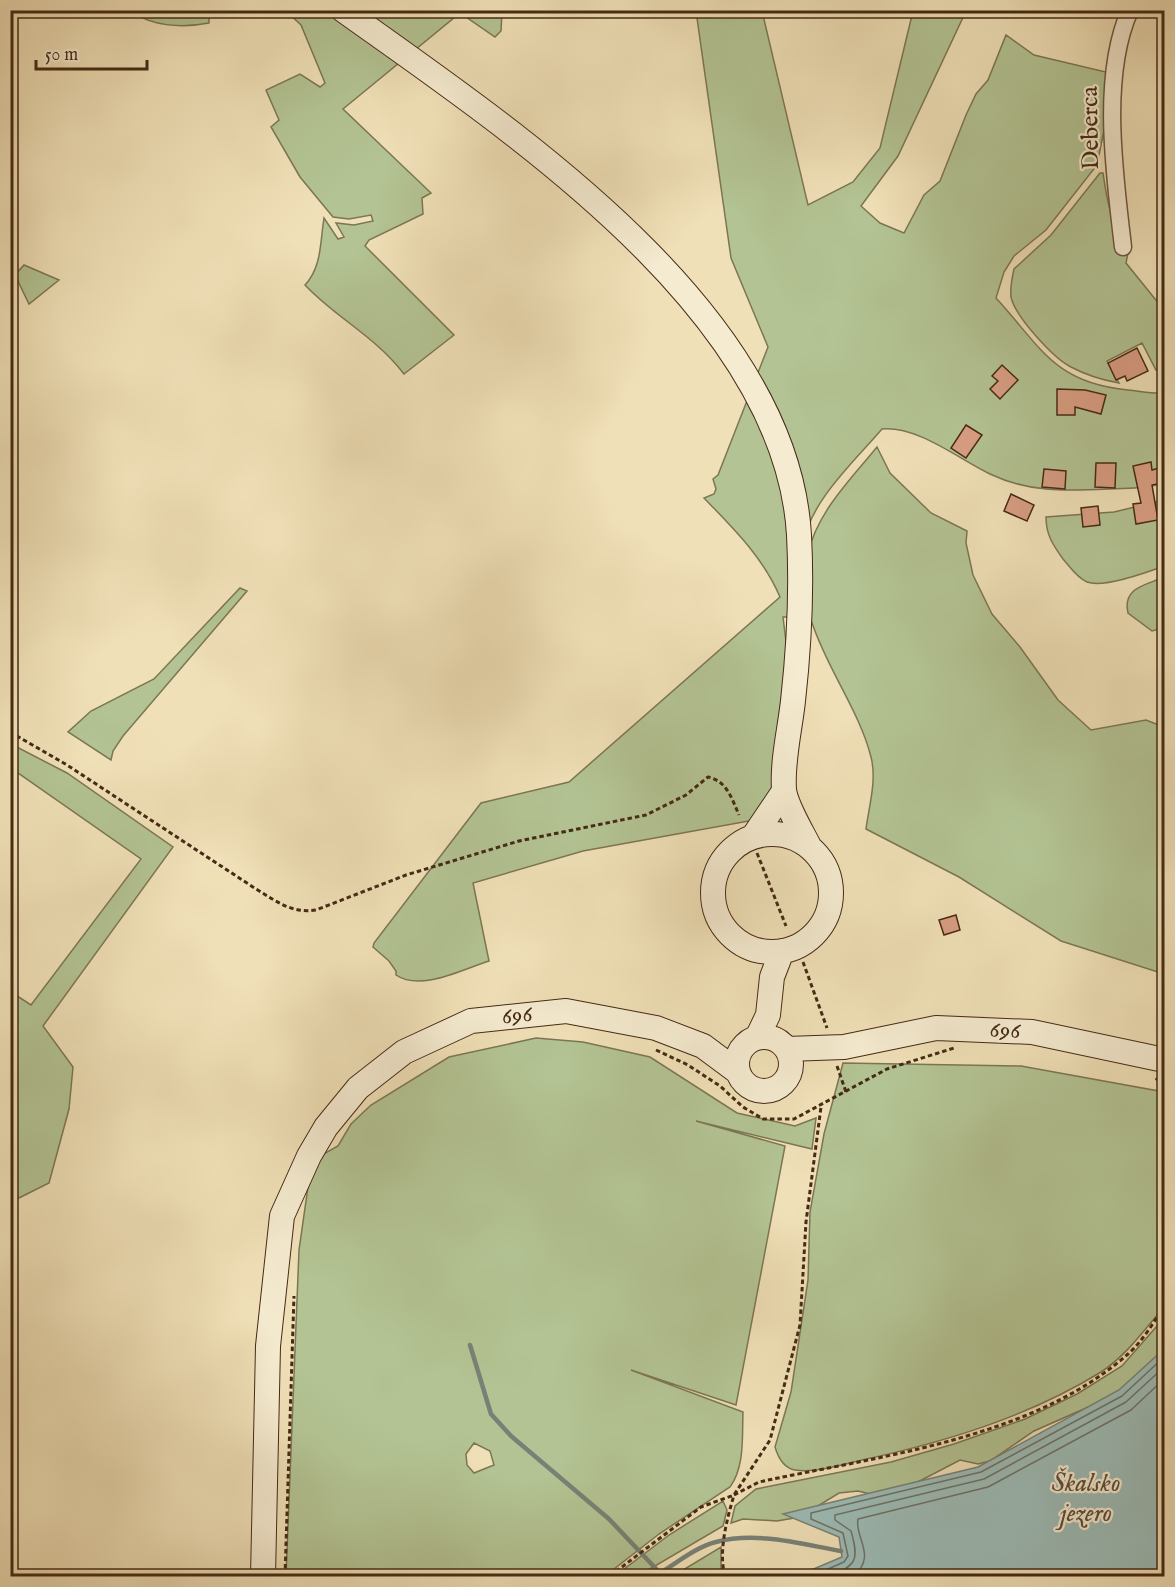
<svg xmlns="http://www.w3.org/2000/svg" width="1175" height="1587" font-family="'IM FELL English',serif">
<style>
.green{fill:#b3c393;stroke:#7c7654;stroke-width:1.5;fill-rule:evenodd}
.water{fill:#9cbbb6;stroke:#798176;stroke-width:1.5}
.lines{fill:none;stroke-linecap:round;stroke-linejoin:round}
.shore{stroke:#707266;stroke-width:1.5}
.stream{stroke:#798176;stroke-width:4.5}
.building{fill:#d99e83;stroke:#452a15;stroke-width:1.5}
.minor-casing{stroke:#70583e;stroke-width:19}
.secondary-casing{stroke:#452a15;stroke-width:26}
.path{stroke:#452a15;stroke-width:3;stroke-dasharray:4.5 3;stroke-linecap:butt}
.minor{stroke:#f5ebd0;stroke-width:16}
.secondary{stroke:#f5ebd0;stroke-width:24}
.labels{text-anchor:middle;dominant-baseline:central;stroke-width:4.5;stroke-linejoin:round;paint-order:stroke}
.street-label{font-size:24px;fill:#452a15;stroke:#f5ebd0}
.water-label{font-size:26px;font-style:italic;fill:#5b4e3d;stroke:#f5ebd0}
</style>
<rect width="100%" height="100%" fill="#f0e0b7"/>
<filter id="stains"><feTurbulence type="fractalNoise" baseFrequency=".00333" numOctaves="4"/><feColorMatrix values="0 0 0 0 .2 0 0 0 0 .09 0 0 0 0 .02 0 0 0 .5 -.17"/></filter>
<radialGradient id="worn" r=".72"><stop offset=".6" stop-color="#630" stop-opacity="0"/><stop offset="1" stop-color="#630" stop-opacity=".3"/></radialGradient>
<path class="green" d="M131,11H209V23C183,28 152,27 131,11Z
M286,11H502L501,31L495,37L460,13L343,109L431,193L422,198L423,214L369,240L365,246L454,335L404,374C375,336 336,318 305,285C322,267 320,242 324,218L338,239L344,237L336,223L354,225L373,221L371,215L349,219L333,217L300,177L271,127L279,120L266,90L300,74L320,87L325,83L301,25Z
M696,11H762L808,205L853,182L880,148L913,11H966L898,156L861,206L880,223L904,233L924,195L940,181L966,115L976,94L988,80L1006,35L1034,55L1106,72L1109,106L1097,165L1046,230L1014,256L1004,272L996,298C1041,347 1054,383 1128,390C1140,391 1152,394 1164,393V483C1146,489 1129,488 1110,489C1067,491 1030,493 990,474C957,458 918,426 882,429C853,463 810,501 802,547C798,569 802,596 803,617H783L797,732L793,813L583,851L473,883L489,961C463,969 421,992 396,975V971L389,961L373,947L374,943L481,803L569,782L780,597C763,557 733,528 704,498L714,494L716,489L713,479L718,475L768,347L731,258Z
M1100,173H1103C1107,201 1111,225 1129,248L1126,263L1164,310V364L1156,370L1142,343L1107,361L1119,383C1102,380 1086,375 1071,367C1053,358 1015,316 1011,297C1010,288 1012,278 1014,269L1051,235Z
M24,265L59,280L29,304L15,275Z
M877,447L890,473L931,513L967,531L966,543L973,575L992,614L1020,647L1058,700L1091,730L1146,720L1164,727V974L1061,941L959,877L866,829C869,806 877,780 871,757C854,689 789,626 808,553C818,511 851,479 877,447Z
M1164,500V566C1148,572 1103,588 1087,582C1077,578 1070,567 1063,559C1053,545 1046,535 1046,517L1114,512Z
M1164,577V628L1152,631L1128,613C1122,587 1147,585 1164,577Z
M240,588L247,591L123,736L113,751L111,760L68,732L91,711L154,679Z
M11,744L67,773L173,847L43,1026L73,1067L69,1109L49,1183L11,1202V992L31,1005L141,859L11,768Z
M536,1038L583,1042L650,1057L737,1113L795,1126L816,1118L812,1149L696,1121L785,1146L736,1405L631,1370L743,1412C742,1436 745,1467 730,1487L659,1534L605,1576H286L299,1250L308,1187L320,1156L338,1146L351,1124L371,1105L449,1057ZM474,1443L490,1451L494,1465L474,1473L467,1465L466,1454Z
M843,1063L1021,1066L1164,1092V1307C1144,1330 1127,1355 1101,1372C1028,1417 945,1442 862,1460C842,1465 815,1473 795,1470C783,1468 778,1457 775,1447L791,1392L808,1280L810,1212L824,1134Z
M1164,1318V1347L1160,1364L1136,1386L1034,1431L990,1461L978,1464L960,1460L914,1484L870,1494L858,1491L839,1493L800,1517L777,1521L743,1519L731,1523L735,1506L756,1489L891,1462L954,1444L1025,1419L1077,1394L1122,1366Z
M723,1501L727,1510L723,1526L638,1576H615L669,1535Z
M721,1547V1576H673Z"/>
<path class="water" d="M1164,1349V1576H797L842,1557L839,1537L783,1514L978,1467L1119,1390Z"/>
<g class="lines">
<path class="shore" d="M812,1576L844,1562L848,1556L843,1533L811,1519V1513L981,1472L1122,1396L1164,1357
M831,1576C857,1565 859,1559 851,1531L835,1520V1515L984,1479L1126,1402L1164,1367
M853,1576C878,1557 854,1537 858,1519L988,1487L1131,1410L1164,1379"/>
<path class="stream" d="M470,1345L491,1414L511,1436L609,1519L660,1573
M655,1576C673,1566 695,1547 716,1542C756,1531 801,1544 841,1551"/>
</g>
<path class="building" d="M1137,348L1148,371L1127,381L1125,376L1116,380L1108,363Z
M1002,365L1018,380L1000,399L990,389L998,381L992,376Z
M1057,389L1085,390L1106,395L1101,414L1075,407V415H1057Z
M966,425L982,435L966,458L951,448Z
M1151,462L1152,470L1159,468L1162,483L1152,485L1158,520L1136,524L1133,504L1141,503L1133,466Z
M1096,463H1116L1115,488L1095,487Z
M1044,469L1066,471L1065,489L1042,487Z
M1011,494L1034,505L1027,521L1004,511Z
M1098,506L1100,525L1083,527L1081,508Z
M956,915L960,930L944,935L939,920Z"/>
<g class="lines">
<g class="minor-casing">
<path id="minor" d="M1123,247C1115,177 1100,77 1130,10"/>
</g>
<g class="secondary-casing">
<path id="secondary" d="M343,10C509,129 786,310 799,535C802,590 799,647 793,701C790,729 782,761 784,789C785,804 802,832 809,846
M713 893a59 59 0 1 1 118 0a59 59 0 1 1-118 0Z
M753,837L784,791
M737 1064a27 27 0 1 1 54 0a27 27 0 1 1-54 0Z
M757,1038L768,1015L772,977L782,951
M787,1049L844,1047L936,1028L1032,1032L1164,1060
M263,1576L268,1346L282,1216L309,1156L326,1127L358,1088L404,1052L471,1021L566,1011L656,1028L703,1046L738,1072"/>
</g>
<path class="path" d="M10,732L67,765L256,889C276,901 292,914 316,910L406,875L519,841L646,815L686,795L708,777C727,781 732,799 739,815
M757,853L786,926
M803,962L827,1028
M656,1050L688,1065L720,1086L743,1107L763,1119H794L887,1069L954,1048
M837,1066L846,1092
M1156,1078L1164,1088
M285,1576L294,1296
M610,1576L701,1507L734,1495L770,1440L800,1325L806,1222L821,1107
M725,1576C718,1552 727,1519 734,1495L759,1482C879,1456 1032,1439 1128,1354C1142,1342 1153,1323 1164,1307"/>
<use href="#minor" class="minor"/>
<use href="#secondary" class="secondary"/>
</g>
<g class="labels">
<g class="street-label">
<text transform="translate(1091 128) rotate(-91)">Deberca</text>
<text transform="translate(517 1016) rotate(-6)">696</text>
<text transform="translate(1005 1031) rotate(3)">696</text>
</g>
<g class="water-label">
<text x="1086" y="1483">Škalsko<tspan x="1086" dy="30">jezero</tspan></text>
</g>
</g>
<rect width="1175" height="1587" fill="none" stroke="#f0e0b7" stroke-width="36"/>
<rect x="12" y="12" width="1151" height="1563" fill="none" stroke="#452a15" stroke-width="3"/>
<rect x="18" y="18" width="1139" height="1551" fill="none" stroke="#452a15" stroke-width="1.5"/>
<path d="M36 60v9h111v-9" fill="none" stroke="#452a15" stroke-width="3"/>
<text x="45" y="60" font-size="18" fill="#452a15" stroke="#f5ebd0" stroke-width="4.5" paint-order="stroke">50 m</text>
<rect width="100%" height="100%" filter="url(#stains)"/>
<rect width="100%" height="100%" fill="url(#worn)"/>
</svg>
